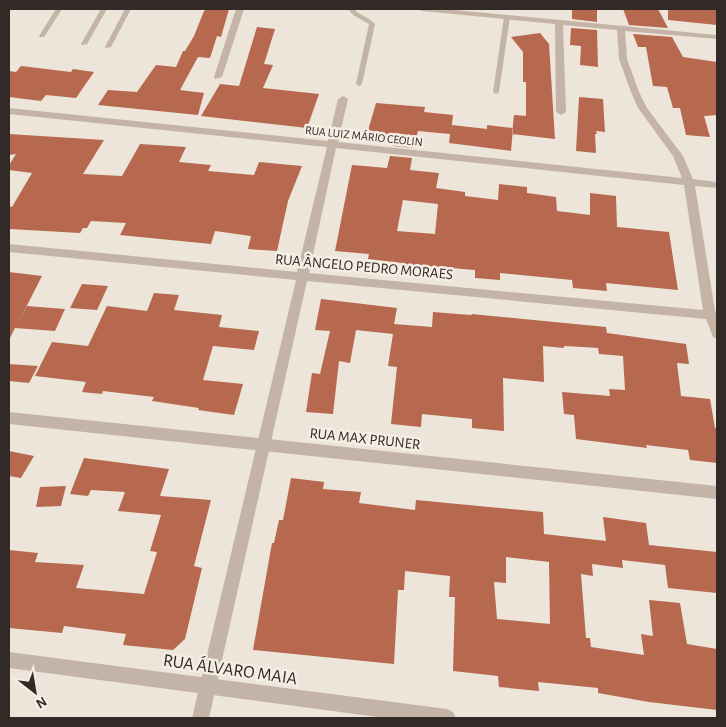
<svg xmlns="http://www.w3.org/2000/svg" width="726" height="727" font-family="'Alegreya Sans',sans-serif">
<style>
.building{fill:#b6694f;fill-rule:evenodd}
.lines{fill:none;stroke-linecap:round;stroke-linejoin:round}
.service{fill:#c4b4a7;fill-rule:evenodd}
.minor{fill:#c4b4a7;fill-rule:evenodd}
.tertiary{fill:#c4b4a7;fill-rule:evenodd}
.labels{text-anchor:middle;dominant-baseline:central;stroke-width:5;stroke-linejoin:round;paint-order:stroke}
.far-street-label{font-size:12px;fill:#312a27;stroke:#f6eee5}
.street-label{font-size:15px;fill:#312a27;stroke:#f6eee5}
.near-street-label{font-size:18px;fill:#312a27;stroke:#f6eee5}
</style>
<rect width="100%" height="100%" fill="#ede4da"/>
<path class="building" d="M207,9H229L221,37L217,36L210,58L198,57L180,90L204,93L198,115L98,105L108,90L137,92L156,65L176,67L183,51H185L194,36L204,11Z
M572,9H597V22L572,19Z
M623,9H658L668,28L629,25Z
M668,9L717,10V25L668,20Z
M257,27L275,29L264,64L273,65L263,88L319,94L307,128L201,116L220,84L239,86Z
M571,28L597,30L598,67L580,65L581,46L570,45Z
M540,33L549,44L555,139L512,134L514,115L526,116V82H523V52L511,37Z
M633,34L672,37L683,57L717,62V115L704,116L710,137L686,135L680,108H673L667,87L653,86L646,47H638Z
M21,66L71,72L73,69L94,72L76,98L46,95L41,101L9,97V71L16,72Z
M579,97L603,99L605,132L596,131L597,134H595L596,153L576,151Z
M376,103L425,107L424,112L453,115L451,133L452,125L487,129V125L513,128L511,151L449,143L450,134L418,131L414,148L393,146L395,137L367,134Z
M9,134L104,140L83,174L122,176L140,144L186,147L179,162L211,165L208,171L254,175L259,162L302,166L288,201L277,251L248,249L251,236L215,231L211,244L120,235L126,223L91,221L87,228H83L80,233L9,229V206L12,207L32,173L9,170V165L16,154L9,155Z
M390,156L412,158L410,170L439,173L436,188L465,192V196L498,200L499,184L527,187V193L556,197L557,211L590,215V193L616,196L617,227L669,232L678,290L606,283L607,291L573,288L572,280L500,273V280L475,278V270L402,264V263L368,259L369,254L335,251L352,165L387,168ZM403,200L438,204L435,234L397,231Z
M9,272L42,276L17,325L27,306L65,309L55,331L15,328L9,340Z
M82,284L108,286L97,310L70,308Z
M154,293L179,295L174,310L222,315L219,327L259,331L254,350L213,346L203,380L243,384L234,415L198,410L199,408L152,401L154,397L103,391L102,394L82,392L86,382L35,376L52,342L88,346L107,306L147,311Z
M321,299L397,308L394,324L432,327L433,312L471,315L472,314L606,327L607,333L686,344L689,364L677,363L681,396L710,399L715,428H717V463L690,460L688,450L646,445L647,448L576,439L574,415L564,414L562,392L610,396L609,389L625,390L623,356L599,354L598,348L583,347L564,346V348L543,346L544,382L503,378L504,431L472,428V419L422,414L421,427L391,424L397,367L388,366L393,334L356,330L350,363L339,361L333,414L306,412L312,373L320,374L330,331L315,330Z
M9,364L38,366L29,383L9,381Z
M9,451L34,456L21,478L9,476Z
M84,458L169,469L160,496L211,500L194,566L202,568L185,639L173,650L123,645L126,634L64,626L62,633L9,628V550L38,553L35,562L84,565L76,588L144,594L157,552L150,551L161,515L118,511L125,492L91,490L88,496L70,494Z
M291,478L324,482L323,489L361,492L359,503L415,510L416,500L543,512L544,534L606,541L603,517L646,523L649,545L717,552V593L668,588L665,565L622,560L623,568L592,564L593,576L581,574L586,638H590L591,647L644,655L641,634L653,636L649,600L680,603L687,644L717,649V710L649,702L598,693V688L538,682L539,691L499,687L498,676L453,671L455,597H449L450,576L405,571L404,590H398L394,664L253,650L272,543H274L279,520H283ZM506,557L549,562L550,624L497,619L494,582L506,583Z
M66,486L61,506L36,507L40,487Z"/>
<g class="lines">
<path class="service" d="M56,9H62L44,37H40L39,36Z
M101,9H107L87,44L82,45L81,44Z
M125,9H131L111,47L106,48L105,47Z
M348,9H354C360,16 369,17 375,24L362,84L359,86L356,84L369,24L353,15Z
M507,15L510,17L499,92L496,94L493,92L504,17Z"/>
<path class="minor" d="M236,9H244L222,77L215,79L214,77Z
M418,9H444L717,35V39L625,31L627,59L639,92L647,108L683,156L693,179L717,182V188L695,186L715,311L717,312V339L713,337L706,319L307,281L209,718H192L296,280L9,252V244L297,272L327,147L9,114V108L328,141L338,99L343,96L348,99L338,142L682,178L673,156L638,108L631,92L619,59L617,30L563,25L566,112L561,115L556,112L555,24L422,11ZM336,148L684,185L703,310L309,273Z"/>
<path class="tertiary" d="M9,412L717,486V499L9,424Z
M9,652L447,709L453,712L456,718H385L9,668Z"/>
</g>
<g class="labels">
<g class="far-street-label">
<text transform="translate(364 136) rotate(6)">RUA LUIZ MÁRIO CEOLIN</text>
</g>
<g class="street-label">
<text transform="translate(364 267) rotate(5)">RUA ÂNGELO PEDRO MORAES</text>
<text transform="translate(365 439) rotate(6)">RUA MAX PRUNER</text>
</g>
<g class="near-street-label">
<text transform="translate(230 670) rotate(8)">RUA ÁLVARO MAIA</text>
</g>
</g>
<rect width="726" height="727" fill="none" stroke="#312a27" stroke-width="20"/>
<g transform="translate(35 692) rotate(149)" stroke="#f6eee5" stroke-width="4" paint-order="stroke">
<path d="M0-4L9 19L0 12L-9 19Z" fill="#312a27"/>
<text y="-8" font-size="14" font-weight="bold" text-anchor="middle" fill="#312a27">N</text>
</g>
</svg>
